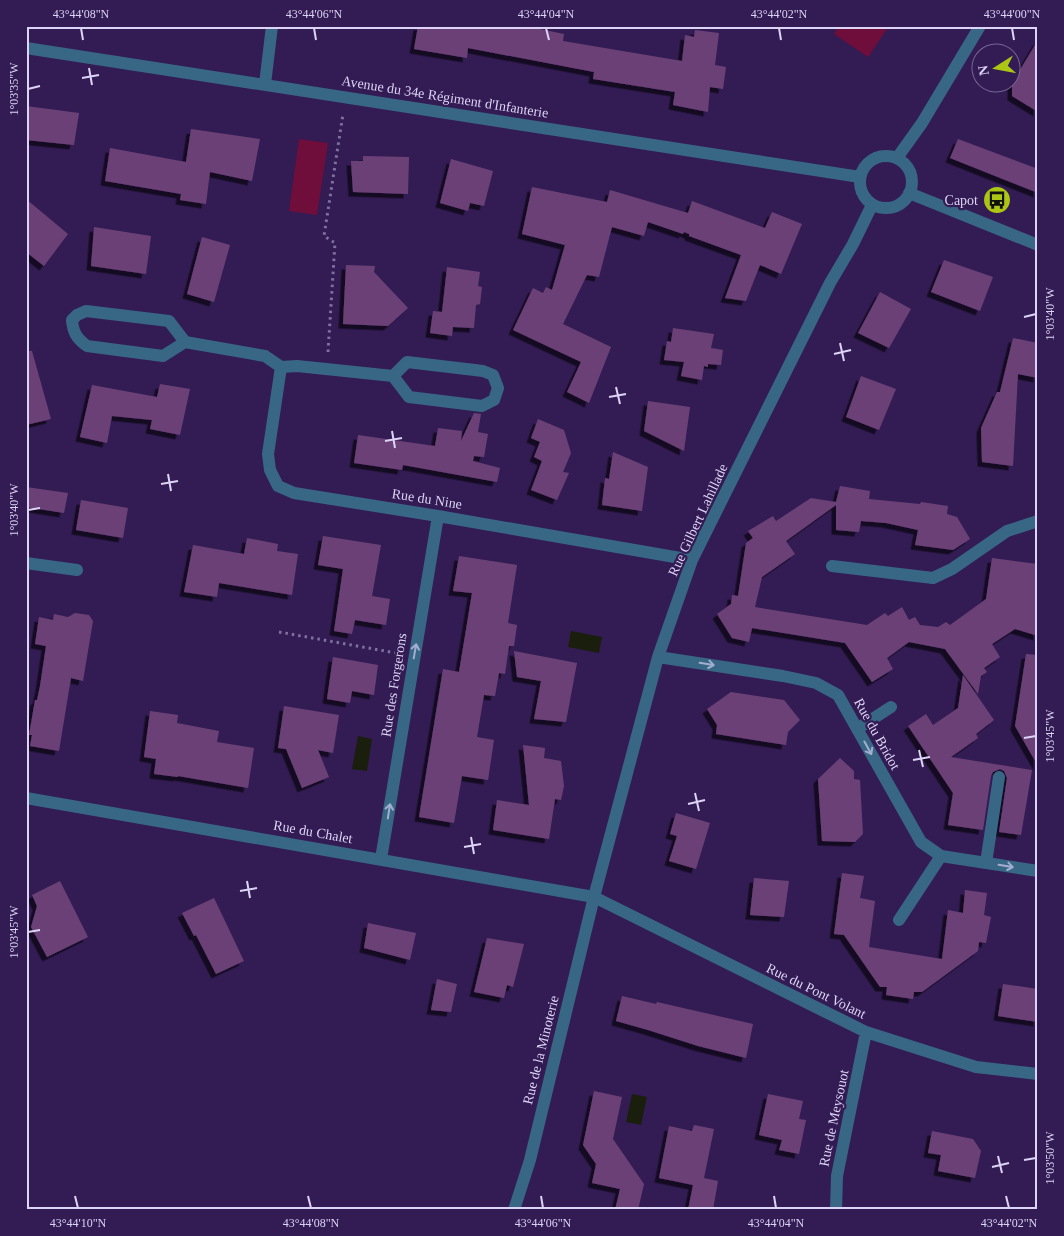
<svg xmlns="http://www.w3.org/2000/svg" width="1064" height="1236" font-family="Georgia,serif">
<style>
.green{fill:#6f0d3b}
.water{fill:#1a1e0c}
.building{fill:#6b4176;filter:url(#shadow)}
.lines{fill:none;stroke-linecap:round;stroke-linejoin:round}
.path{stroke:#81709e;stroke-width:3;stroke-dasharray:2.5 4;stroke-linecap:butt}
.minor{stroke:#386786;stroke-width:12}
.oneway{stroke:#a3adcf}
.ticks{fill:none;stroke:#ddd3f6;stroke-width:2}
.labels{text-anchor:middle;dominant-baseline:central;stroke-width:4.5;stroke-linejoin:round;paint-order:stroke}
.street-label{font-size:14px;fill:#ddd3f6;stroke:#331c54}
.poi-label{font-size:14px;fill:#ddd3f6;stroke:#331c54;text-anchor:end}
.neatline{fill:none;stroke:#ddd3f6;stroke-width:2}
.ticks-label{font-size:12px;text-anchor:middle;fill:#ddd3f6}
</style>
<defs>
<filter id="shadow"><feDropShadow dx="-4.5" dy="4.5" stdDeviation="0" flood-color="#0009"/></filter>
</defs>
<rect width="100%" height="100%" fill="#331c54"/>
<path class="green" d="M839,26H889L868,57L834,34Z
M299,139L328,143L317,215L289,211Z"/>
<path class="water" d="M571,631L602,637L599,653L568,647Z
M358,736L372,739L367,771L352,769Z
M632,1094L647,1097L641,1125L626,1122Z"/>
<path class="building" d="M418,26H525L564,34L563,41L682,61L685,35L694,37L695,30L719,33L715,65L726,67L723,89L710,87L708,112L673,105L675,92L593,79L594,72L468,48L467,58L414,49Z
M1038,40V112L1012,96V83Z
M26,106L79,113L74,145L26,140Z
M191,129L260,139L252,181L210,172L206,204L180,200L181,194L105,181L110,148L186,162Z
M958,139L1038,169V193L950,158Z
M363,156L409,157L408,194L353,192L351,161H363Z
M451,159L493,171L484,206L470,203L468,211L440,203Z
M532,187L607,202L610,190L688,213L692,201L765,228L772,212L802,224L781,274L760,265L746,301L725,298L741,255L689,236V234L684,232L683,234L648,222L644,236L612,227L599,277L587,275L563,324L611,347L589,403L567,392L581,362L513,330L533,288L543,293L546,287L552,290L565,245L522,234Z
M26,199L68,234L44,266L26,252Z
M94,227L151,236L146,274L91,266Z
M202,237L230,245L214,302L187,294Z
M944,260L993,277L980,311L931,292Z
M346,265L375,266L374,272L408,308L388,326L343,324Z
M447,267L480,272L478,286L482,287L480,304L476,305L474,328L453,327L452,336L430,333L433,311L442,312Z
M880,292L911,309L889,348L858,333Z
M673,328L714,334L711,348L723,350L721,365L708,364V367L704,366L702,380L681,376L684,362L664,360L667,341L671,342Z
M1013,338L1038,343V378L1018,374L1013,466L982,462L981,428L997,392H1000Z
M26,351H32L51,419L26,425Z
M861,376L896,389L879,430L846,417Z
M160,384L190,389L180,435L150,429L152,420L112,416L107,443L80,437L92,385L157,397Z
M648,401L690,407L684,451L644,431Z
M474,413L481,414L478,432L488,434L484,457L474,456L473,461L500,468L497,482L403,465L402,470L354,463L358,435L435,446L438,428L462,431L461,441Z
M538,419L564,430L571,453L563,472L569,473L557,500L531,490L542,461L534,457L540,442L531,438Z
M613,452L648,467L642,511L602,505L605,478L609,479Z
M840,486L870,491L869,499L920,504L921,502L948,506L947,514L957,517L970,539L953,550L915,545L918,530L886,523L861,521L859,532L836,530V505L786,541L795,554L762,577L755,607L867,625L885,613L888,616L902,607L909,620L915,617L920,625L938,627L946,622L950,625L986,599L992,558L1038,564V636L1015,629L992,644L1000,657L984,668L987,672L981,676L978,694L945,649L909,642L887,658L893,669L872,682L845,643L752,628L749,642L732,638L717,614L731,604L732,595L738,596L746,543L753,538L748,531L773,516L776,521L811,498L836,502Z
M26,487L68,493L64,513L26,507Z
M81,500L128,508L123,538L76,530Z
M323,536L381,545L372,596L390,599L386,625L355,620L352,634L334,631L343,569L318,565Z
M247,538L278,544L277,551L298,554L292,595L219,583L217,597L184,592L193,545L244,554Z
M459,556L517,565L508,623L517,625L514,646H509L505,674L499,673L495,696L484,695L477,737L494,740L488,780L462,776L454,823L419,817L443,669L459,672L472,593L453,591Z
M75,613L89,615L93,621L83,681L71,678L59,751L30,746L32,735H29L35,700H37L40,686L46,646L35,644L39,617L53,620L54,614L68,617Z
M514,651L577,663L566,722L534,719L541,681L517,677Z
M1026,654L1038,655V766L1015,726Z
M333,657L378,665L374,695L352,691L350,703L327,699Z
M963,675L994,720L976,734L978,738L951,757L1032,770L1021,835L999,832L1007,778L1004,771L1000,769L993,772L991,776L983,830L948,825L953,793L908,726L926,714L933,725L958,708Z
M731,692L784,700L800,720L788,732L786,745L716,734L717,725L707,709Z
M284,706L339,715L333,753L318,750L329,777L302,788L286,749L278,748Z
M150,711L178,715L177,723L219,731L217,742L254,748L248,788L178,776V777L154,774L156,759L144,757Z
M523,745L545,748L544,758L561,761L564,786L561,800L555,799L549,839L493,830L497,800L529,805Z
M840,758L854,771V779L860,780L863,834L855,842L822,841L818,779Z
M676,813L710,823L696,869L669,861L677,836L670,834Z
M842,873L864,876L860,898L875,901L869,947L942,959L948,910L963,913L965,890L987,893L984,915L991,917L986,943L979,942L978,951L922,992H914L913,999L886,995L887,987H880L844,935L834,934Z
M754,878L789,881L784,917L750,915Z
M60,881L88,937L47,957L31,927L37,906L32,895Z
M214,898L244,961L216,974L196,935L194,936L182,913Z
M368,923L416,933L410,960L364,948Z
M487,938L524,944L513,987L507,985L504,998L474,992Z
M437,979L457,984L451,1012L431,1010Z
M1003,984L1038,989V1022L998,1016Z
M622,996L656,1004L657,1002L753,1024L746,1058L698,1046L648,1030L616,1021Z
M594,1091L622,1097L613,1139L644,1184L638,1210H615L620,1189L592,1183L596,1164L583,1145Z
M768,1094L803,1101L799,1119L806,1120L799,1154L779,1150L782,1140L759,1135Z
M694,1125L714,1129L704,1178L718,1181L713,1210H688L693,1185L659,1178L669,1126L692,1131Z
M932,1131L973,1139L981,1151L975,1178L938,1171L941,1155L928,1153Z"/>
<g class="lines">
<path class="path" d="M328,352L335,243L324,236L343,114
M279,632L396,653"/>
<path class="minor" d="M26,48L860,177
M265,84L272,26
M860 182a26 26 0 1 1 52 0a26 26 0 1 1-52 0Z
M897,158L922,123L980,26
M909,193L1038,245
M185,342L169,321L86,311L77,315L72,320C73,332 76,338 87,346L163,356L185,342L265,356L281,367
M393,376L407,362L483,371L493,375L498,388L494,400L482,406L409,397L393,376L297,366L281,367L268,454L270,470L278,486L294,493L438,516L692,560
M26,563L77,570
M832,566L933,578L952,569L1007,531L1038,521
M658,657L783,676L816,683L838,695L921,842L941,856L1038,871
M857,729L891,707
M26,798L594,897L866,1032L976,1067L1038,1074
M381,859L438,516
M986,863L999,777
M899,920L941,856
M514,1210L530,1160L594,897L658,657L692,560L830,283L853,244L872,205
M836,1210L837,1176L866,1032"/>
</g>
<defs><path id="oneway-shaft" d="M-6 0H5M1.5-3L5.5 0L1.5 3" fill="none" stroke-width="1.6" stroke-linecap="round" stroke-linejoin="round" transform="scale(1.25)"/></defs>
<g class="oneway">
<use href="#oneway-shaft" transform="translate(415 651) rotate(-80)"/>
<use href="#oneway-shaft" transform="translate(707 664) rotate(9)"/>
<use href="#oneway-shaft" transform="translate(868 748) rotate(61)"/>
<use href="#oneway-shaft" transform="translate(389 811) rotate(-81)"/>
<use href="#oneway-shaft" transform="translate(1006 866) rotate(9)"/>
</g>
<path class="ticks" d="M81,28L83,40M314,28L316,40M546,28L549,40M779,28L781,40M1012,28L1014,40M89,68L92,85M82,78L99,75M28,89L40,86M1024,317L1036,314M840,343L844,361M834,354L851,350M616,387L620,404M609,397L626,394M392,431L395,448M385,441L402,438M168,474L171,491M161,484L178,481M28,510L40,508M1024,738L1036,736M919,750L923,767M913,760L930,757M695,793L699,811M688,804L705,800M471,837L474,854M464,847L481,844M247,881L250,898M240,891L257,888M28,932L40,930M998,1156L1002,1173M1024,1160L1036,1158M992,1167L1009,1163M75,1196L78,1208M308,1196L311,1208M541,1196L543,1208M774,1196L776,1208M1006,1196L1009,1208"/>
<defs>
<g id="bus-disc" transform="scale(1.4375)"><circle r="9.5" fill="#acc613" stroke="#331c54"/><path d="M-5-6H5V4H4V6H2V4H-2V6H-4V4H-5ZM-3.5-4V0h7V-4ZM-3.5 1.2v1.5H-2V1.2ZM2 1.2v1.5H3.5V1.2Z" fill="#111"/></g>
</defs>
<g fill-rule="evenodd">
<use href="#bus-disc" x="997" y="200"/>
</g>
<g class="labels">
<g class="street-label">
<text transform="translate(445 97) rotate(9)">Avenue du 34e Régiment d'Infanterie</text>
<text transform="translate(427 499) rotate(9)">Rue du Nine</text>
<text transform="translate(698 520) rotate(-65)">Rue Gilbert Lahillade</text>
<text transform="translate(394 685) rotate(-81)">Rue des Forgerons</text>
<text transform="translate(877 734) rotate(61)">Rue du Bridot</text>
<text transform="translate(313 832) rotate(10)">Rue du Chalet</text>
<text transform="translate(816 991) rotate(26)">Rue du Pont Volant</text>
<text transform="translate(541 1050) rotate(-76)">Rue de la Minoterie</text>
<text transform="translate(834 1118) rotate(-78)">Rue de Meysouot</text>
</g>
<g class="poi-label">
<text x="978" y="200">Capot</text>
</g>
</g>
<rect width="1064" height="1236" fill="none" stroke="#331c54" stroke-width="55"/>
<g transform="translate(996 68) rotate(259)"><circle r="24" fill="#331c54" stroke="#776595"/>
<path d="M0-4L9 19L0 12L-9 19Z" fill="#acc613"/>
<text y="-8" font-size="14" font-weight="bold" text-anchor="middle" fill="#ddd3f6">N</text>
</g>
<rect x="28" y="28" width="1008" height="1180" class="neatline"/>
<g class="ticks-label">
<text x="81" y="18">43°44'08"N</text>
<text x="314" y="18">43°44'06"N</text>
<text x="546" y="18">43°44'04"N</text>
<text x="779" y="18">43°44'02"N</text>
<text x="1012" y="18">43°44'00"N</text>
<text transform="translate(14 89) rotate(-90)" y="4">1°03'35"W</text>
<text transform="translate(1050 314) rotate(-90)" y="4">1°03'40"W</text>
<text transform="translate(14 510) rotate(-90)" y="4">1°03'40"W</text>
<text transform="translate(1050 736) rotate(-90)" y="4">1°03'45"W</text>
<text transform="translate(14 932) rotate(-90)" y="4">1°03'45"W</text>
<text transform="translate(1050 1158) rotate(-90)" y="4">1°03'50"W</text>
<text x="78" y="1227">43°44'10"N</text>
<text x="311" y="1227">43°44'08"N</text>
<text x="543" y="1227">43°44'06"N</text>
<text x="776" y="1227">43°44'04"N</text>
<text x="1009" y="1227">43°44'02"N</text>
</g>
</svg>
